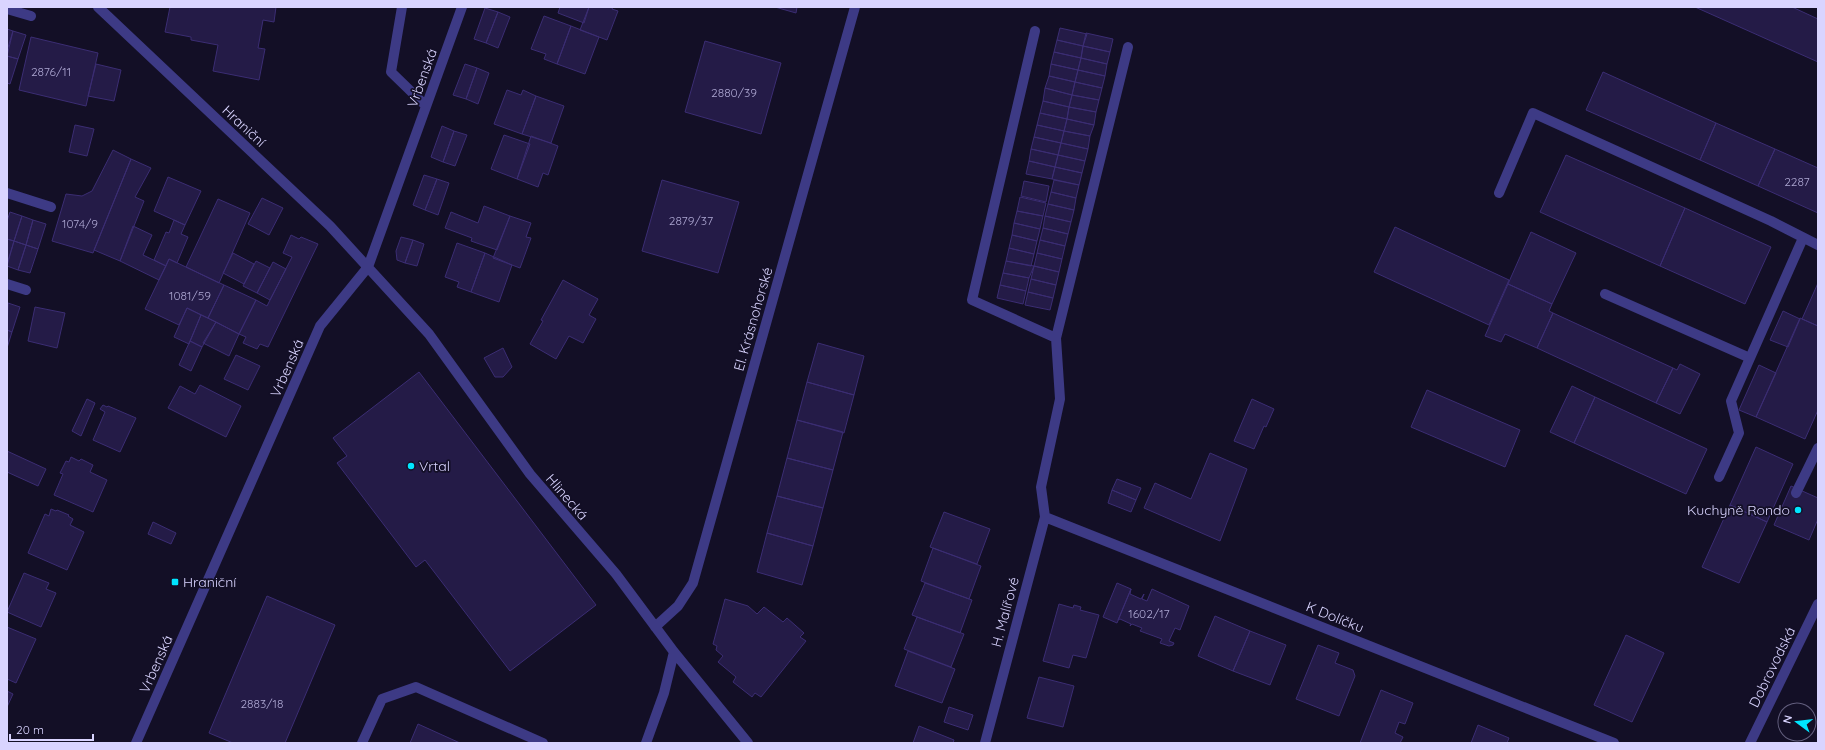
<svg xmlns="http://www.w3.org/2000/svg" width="1825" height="750" font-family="Quicksand,sans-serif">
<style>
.building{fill:#241b47;stroke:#3b2d73}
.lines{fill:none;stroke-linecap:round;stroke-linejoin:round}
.minor{stroke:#3d3a85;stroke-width:10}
.poi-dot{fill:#00e5ff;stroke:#130f26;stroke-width:1.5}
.labels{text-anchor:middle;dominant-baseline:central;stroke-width:3.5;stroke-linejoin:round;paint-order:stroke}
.number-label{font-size:12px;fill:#aca6d1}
.street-label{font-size:14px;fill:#d9d4ff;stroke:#130f26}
.poi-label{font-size:14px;fill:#d9d4ff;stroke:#130f26;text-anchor:start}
</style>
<rect width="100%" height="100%" fill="#130f26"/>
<path class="building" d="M170,7H276L274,22L263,20L258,48L265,49L259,80L213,71L218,45L191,40V37L165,32Z
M560,7H589L584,23L558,13Z
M589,7H613L612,9L618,11L607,40L580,30Z
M775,7H797L796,13Z
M1695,7H1792L1818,19V62Z
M485,8L498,12L486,43L474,39Z
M498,12L510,17L498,48L486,43Z
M544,16L571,26L557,64L544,59L546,54L531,49Z
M571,26L599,37L585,74L557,64Z
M1060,28L1087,34L1083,46L1057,40Z
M7,29L13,31L7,51Z
M13,31L26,35L18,59L7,56Z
M1086,33L1113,39L1110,52L1083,46Z
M31,37L98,53L86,106L19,90Z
M1057,40L1083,46L1081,58L1054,52Z
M705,41L781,63L761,134L685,112Z
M1083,46L1110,52L1107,64L1081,58Z
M1054,52L1081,58L1078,70L1051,64Z
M7,56L18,59L10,84L7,83Z
M1081,58L1107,64L1105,76L1078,70Z
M96,64L121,70L114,101L88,96Z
M465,64L477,68L466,99L453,95Z
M1051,64L1078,70L1075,82L1049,76Z
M477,68L489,73L478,104L466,99Z
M1078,70L1105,76L1102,88L1075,82Z
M1603,72L1716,123L1700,160L1586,110Z
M1049,76L1075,82L1072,95L1045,88Z
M1075,82L1102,88L1099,100L1072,95Z
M1045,88L1072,95L1069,107L1043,101Z
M507,90L521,95L523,90L536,96L522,134L494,124Z
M1072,95L1099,100L1096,112L1069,107Z
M536,96L564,106L551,143L522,134Z
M1043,101L1069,107L1067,119L1040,113Z
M1069,107L1096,112L1094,125L1067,119Z
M1040,113L1067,119L1064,131L1037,125Z
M1067,119L1094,125L1090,136L1064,131Z
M1716,123L1775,149L1758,186L1700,160Z
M75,125L94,129L87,156L69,152Z
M1037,125L1064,131L1061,143L1034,137Z
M442,126L454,131L443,162L431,157Z
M454,131L467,135L455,166L443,162Z
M1064,131L1090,136L1088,149L1061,143Z
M504,135L530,144L517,179L491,169Z
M531,136L558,146L548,175L543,173L538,187L517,179Z
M1034,137L1061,143L1058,155L1031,149Z
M1061,143L1088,149L1085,161L1058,155Z
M1031,149L1058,155L1055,167L1029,161Z
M1775,149L1818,168V213L1758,186Z
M113,150L131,159L93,253L52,241L66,194L82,196L92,191Z
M1058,155L1085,161L1082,173L1055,167Z
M1566,155L1685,208L1660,266L1540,212Z
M131,159L151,168L135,197L144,201L120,261L94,250Z
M1029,161L1055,167L1052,179L1026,174Z
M1055,167L1082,173L1079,185L1052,179Z
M424,175L437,179L425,210L413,205Z
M168,177L201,191L185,225L154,211Z
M437,179L449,183L438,215L425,210Z
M662,180L739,202L718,273L642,251Z
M1054,180L1079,185L1076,198L1051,192Z
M1024,181L1049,186L1046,202L1021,196Z
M1051,192L1076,198L1074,210L1048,204Z
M1020,197L1046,203L1043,216L1017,211Z
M262,198L283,208L269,235L248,224Z
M218,199L250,213L219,283L186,267Z
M1048,204L1074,210L1071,222L1045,216Z
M484,206L510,216L497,250L471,241L472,238L445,228L451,212L478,223Z
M1685,208L1771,247L1745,304L1660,266Z
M1017,211L1043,216L1040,229L1014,223Z
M10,212L22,216L14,241L7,239V221Z
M22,216L33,220L26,245L14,241Z
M510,216L531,223L526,237L531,238L520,268L493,258Z
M1045,216L1071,222L1068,234L1043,228Z
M33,220L46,224L38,249L26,245Z
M174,220L185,225L181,234L188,237L177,263L169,259L166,266L154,260L166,232L169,233Z
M1014,223L1040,229L1037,241L1012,235Z
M133,226L152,235L143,255L166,266L159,280L120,261Z
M1395,227L1509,280L1489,325L1374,272Z
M1043,228L1068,234L1065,246L1040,240Z
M1531,232L1576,253L1552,304L1508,284Z
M291,235L299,239L301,237L318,244L268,347L260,344L257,349L243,343L246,337L239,334L256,300L267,306L270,300L292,257L283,253Z
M1012,235L1037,241L1034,254L1009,248Z
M401,237L413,240L405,263L397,260L396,251Z
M7,239L14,241L7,264Z
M413,240L424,244L417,266L405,263Z
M1040,240L1065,246L1062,259L1037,253Z
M14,241L26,245L18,270L7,266Z
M457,243L485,253L471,292L457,287L459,282L445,277Z
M26,245L38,249L30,273L18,270Z
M1009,248L1034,254L1031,266L1006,261Z
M233,253L254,264L244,284L223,273Z
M485,253L512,265L499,302L471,292Z
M1037,253L1062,259L1059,272L1034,266Z
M169,259L224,285L208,318L187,308L179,325L145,309Z
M256,261L270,268L257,293L243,286Z
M1006,261L1034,266L1029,278L1003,273Z
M273,262L286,269L270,300L257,293Z
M1034,266L1059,272L1056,285L1031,279Z
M1003,273L1029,278L1026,291L1000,285Z
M1031,279L1056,285L1053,298L1028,292Z
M563,280L598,299L589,315L596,319L583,343L569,336L556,359L530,344L543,321L541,320Z
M1818,283V326L1802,319Z
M1508,284L1552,304L1549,311L1553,313L1537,348L1505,334L1501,342L1485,336Z
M224,285L256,300L239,334L208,318Z
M1000,285L1026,291L1023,304L997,298Z
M1028,292L1053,298L1050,310L1025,305Z
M8,303L20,307L12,332L7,330Z
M35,307L65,313L57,348L28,341Z
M187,308L201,315L189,344L174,337Z
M1783,311L1800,319L1788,347L1770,340Z
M1553,313L1673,368L1656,403L1537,348Z
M201,315L216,322L202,347L190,341Z
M1800,318L1818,326V410L1805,439L1756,417Z
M216,322L239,334L229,356L203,343Z
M7,330L12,332L7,348Z
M190,341L202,347L191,371L179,365Z
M818,343L864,356L854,395L807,382Z
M503,348L512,367L503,377H495L484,358Z
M236,355L260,366L248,390L224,379Z
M1680,364L1700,374L1680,414L1656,403L1673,368L1677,370Z
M1759,365L1776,373L1756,417L1739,410Z
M419,372L596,605L510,671L425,560L416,567L337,463L347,456L333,438Z
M807,382L854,395L844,433L797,420Z
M200,385L241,406L226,437L168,408L180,386L195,394Z
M1572,386L1595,397L1574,443L1550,432Z
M1427,390L1520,430L1505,467L1411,427Z
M1595,397L1707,449L1686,494L1574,443Z
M87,399L95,403L81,436L72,431Z
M1252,399L1274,409L1266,427L1264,426L1254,449L1234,441Z
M103,405L107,407L108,406L136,418L120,452L93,440L105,412L100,409Z
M797,420L843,432L833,470L787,458Z
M1756,447L1793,464L1767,522L1730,505Z
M7,451L46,469L38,486L7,472Z
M1210,453L1247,469L1220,541L1144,508L1155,483L1191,499Z
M71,457L79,461L81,459L93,465L90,472L107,480L93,512L54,495L63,474L60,473L66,461L69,462Z
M787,458L833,470L823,508L777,496Z
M1117,479L1141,488L1136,500L1112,490Z
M1791,486L1818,498V519L1809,540L1774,525Z
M1112,490L1136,500L1131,512L1108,503Z
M777,496L823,508L813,546L767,533Z
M1730,505L1767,522L1739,583L1702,567Z
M51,509L56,511L57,510L69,515L68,516L73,519L70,525L84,532L67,570L28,553L45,514L49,516Z
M944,512L990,529L977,564L930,547Z
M153,522L176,533L171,544L148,534Z
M767,533L813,546L802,585L757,572Z
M933,548L981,566L969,599L921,581Z
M24,573L49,583L46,589L56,593L41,627L7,612Z
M925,583L972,600L960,633L912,615Z
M1117,583L1131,589L1117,623L1103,617Z
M1131,589L1130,594L1141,599L1144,594L1142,599L1147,601L1152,589L1189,606L1180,630L1175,628L1169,641L1174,643L1173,645L1169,646L1160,643L1162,639L1140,631L1142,628L1132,624L1130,626L1131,624L1120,619L1118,620Z
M267,596L335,625L285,743H233L209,733Z
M725,599L748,606L757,614L764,607L783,622L787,618L804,633L800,637L806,641L761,697L755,693L752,697L733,682L736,677L718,662L723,656L716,650L717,646L713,644Z
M1059,604L1073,608L1074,605L1081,607L1080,610L1099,615L1086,658L1073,655L1069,668L1043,661Z
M1215,616L1250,631L1233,671L1198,656Z
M917,617L964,634L951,667L904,649Z
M7,627L36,639L16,683L7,679Z
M1250,631L1286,645L1270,685L1233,671Z
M1626,635L1664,653L1632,722L1594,705Z
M1318,645L1339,653L1335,663L1353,670L1355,676L1339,716L1296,699Z
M908,651L955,669L942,703L895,686Z
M1039,677L1074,686L1063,727L1027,718Z
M1381,690L1413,703L1405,724L1399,722L1395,733L1403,737L1400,743H1360Z
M7,691L13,694L7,707Z
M949,707L973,715L968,730L944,722Z
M418,724L460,743H410Z
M1478,725L1509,738L1507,743H1471Z
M919,726L954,740L953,743H913Z"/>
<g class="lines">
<path class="minor" d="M98,7L330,226L429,334L530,474L616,574L674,652L748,743
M402,7L391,72L426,106
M7,9L31,16
M1035,31L972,300L1056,338
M7,193L51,207
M1499,193L1533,113L1771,221L1818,245
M7,284L26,290
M1605,294L1750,358
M1719,477L1739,433L1731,401L1803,238
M1796,493L1818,448
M1045,517L1614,743
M655,627L678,606L693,583L855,7
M136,743L320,326L368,267L462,7
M362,743L382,699L416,687L543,743
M646,743L664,693L674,652
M985,743L1045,517L1041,487L1060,399L1056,338L1128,47
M1750,743L1818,604"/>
</g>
<g class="poi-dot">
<circle cx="411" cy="466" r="4"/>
<circle cx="1798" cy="510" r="4"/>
<rect x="171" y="578" width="8" height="8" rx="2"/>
</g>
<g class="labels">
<g class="number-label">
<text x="51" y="71">2876/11</text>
<text x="734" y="92">2880/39</text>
<text x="1797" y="181">2287</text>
<text x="691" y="220">2879/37</text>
<text x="80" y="223">1074/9</text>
<text x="190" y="295">1081/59</text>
<text x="1149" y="613">1602/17</text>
<text x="262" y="703">2883/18</text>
</g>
<g class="street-label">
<text transform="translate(422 78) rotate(-70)">Vrbenská</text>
<text transform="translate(244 126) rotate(43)">Hraniční</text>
<text transform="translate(753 319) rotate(-74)">El. Krásnohorské</text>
<text transform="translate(287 368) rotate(-66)">Vrbenská</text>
<text transform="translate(567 497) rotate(49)">Hlinecká</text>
<text transform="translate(1005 612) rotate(-75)">H. Malířové</text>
<text transform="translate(1335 617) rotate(22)">K Dolíčku</text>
<text transform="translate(156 664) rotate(-66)">Vrbenská</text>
<text transform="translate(1772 667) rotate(-64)">Dobrovodská</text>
</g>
<g class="poi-label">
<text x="419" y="466">Vrtal</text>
<text x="1790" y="510" text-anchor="end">Kuchyně Rondo</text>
<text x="183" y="582">Hraniční</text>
</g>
</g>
<rect width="1825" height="750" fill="none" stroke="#d9d4ff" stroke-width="16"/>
<g transform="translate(1797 722) rotate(285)"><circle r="19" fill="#130f26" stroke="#625e7d"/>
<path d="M0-3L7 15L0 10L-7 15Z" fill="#00e5ff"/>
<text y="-6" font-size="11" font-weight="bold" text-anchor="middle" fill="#d9d4ff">N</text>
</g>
<path d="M10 734v6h83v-6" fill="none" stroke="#d9d4ff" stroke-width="2"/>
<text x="16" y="734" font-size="12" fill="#d9d4ff" stroke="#130f26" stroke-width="3" paint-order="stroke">20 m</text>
</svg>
